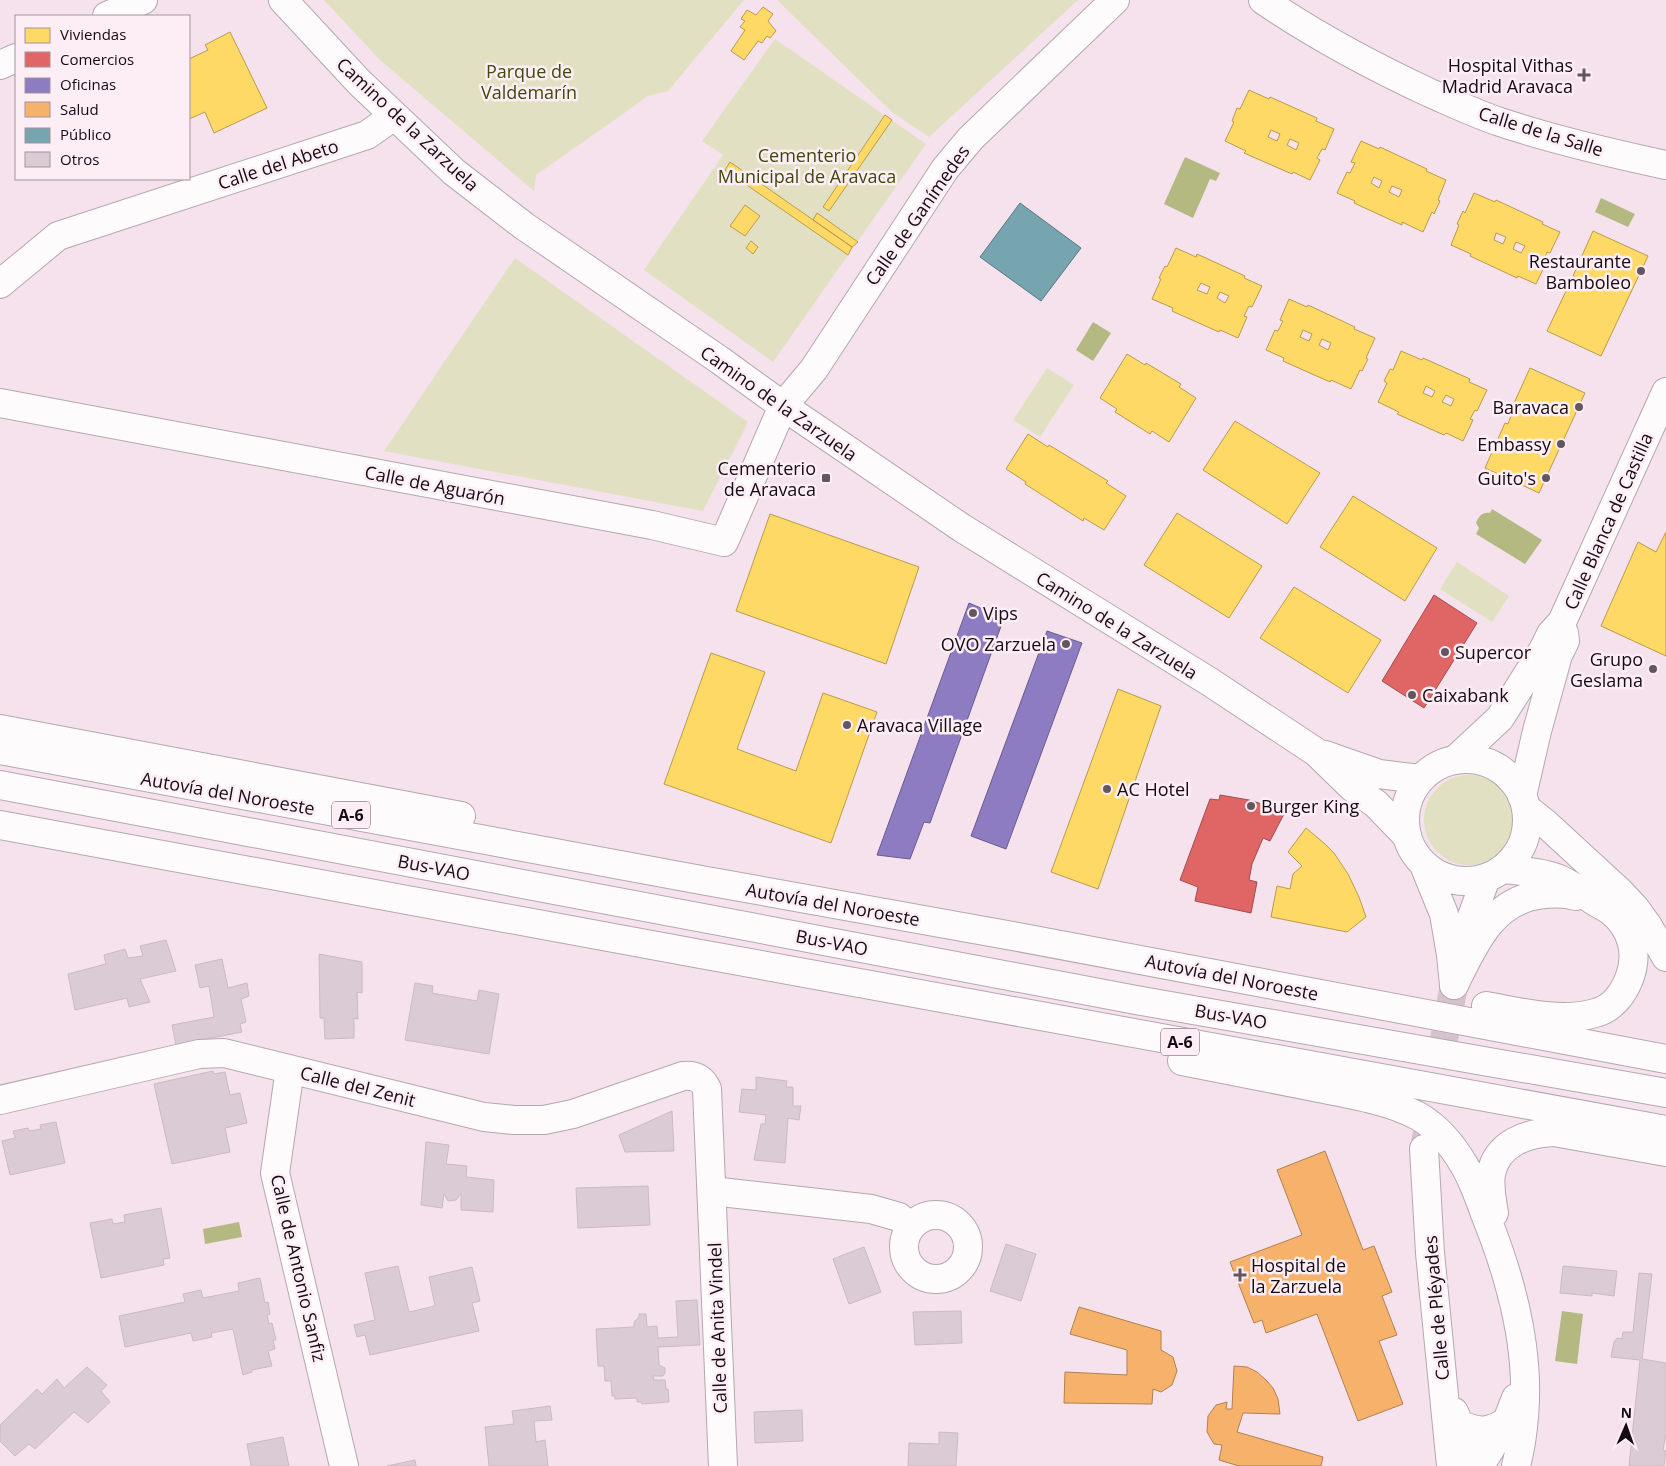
<svg xmlns="http://www.w3.org/2000/svg" width="1666" height="1466" font-family="'Open Sans',sans-serif">
<style>
.green{fill:#e1e0c3}
.water{fill:#b3b981}
.homes{fill:#ffd966;stroke:#b99b4d;fill-rule:evenodd}
.shops{fill:#e06666;stroke:#a34b4d}
.offices{fill:#8e7cc3;stroke:#6a5a8e}
.health{fill:#f6b26b;stroke:#b38050}
.public{fill:#76a5af;stroke:#597780}
.building{fill:#dacbd4;stroke:#cabac3}
.lines{fill:none;stroke-linecap:round;stroke-linejoin:round}
.major-tunnel{stroke:#d4c2cc;stroke-width:28;stroke-dasharray:28 14;stroke-linecap:butt}
.minor-casing{stroke:#b5a7af;stroke-width:30}
.major-casing{stroke:#b5a7af;stroke-width:30}
.highway-casing{stroke:#b5a7af;stroke-width:30}
.minor{stroke:#fefbfc;stroke-width:28}
.major{stroke:#fefbfc;stroke-width:28}
.highway{stroke:#fefbfc;stroke-width:28}
.poi-dot{fill:#64565f;stroke:#fdeef6;stroke-width:2}
.labels{text-anchor:middle;dominant-baseline:central;stroke-width:5;stroke-linejoin:round;paint-order:stroke}
.shield{fill:#fdeef6;stroke:#5b4f56;stroke-width:1}
.shield-label{font-size:16px;font-weight:bold;fill:#160b12}
.poi-label{font-size:18px;fill:#160b12;stroke:#fdeef6;text-anchor:end}
.park-label{font-size:18px;fill:#3f4907;stroke:#fdeef6}
.street-label{font-size:18px;fill:#160b12;stroke:#fdeef6}
</style>
<rect width="100%" height="100%" fill="#f5e2ed"/>
<path class="green" d="M324,0H744L668,91L647,96L630,109L536,175L534,191L380,60Z
M777,0H1078L929,137L893,113Z
M775,39L926,144L773,362L644,270L723,155L702,141Z
M515,258L748,422L703,511L384,451Z
M1047,368L1074,385L1040,437L1013,420Z
M1457,562L1509,596L1492,622L1440,589Z
M1424 820a45 45 0 1 1 90 0a45 45 0 1 1-90 0Z"/>
<path class="water" d="M1185,157L1220,173L1216,181L1210,179L1193,218L1164,204Z
M1601,198L1635,214L1628,227L1595,212Z
M1093,322L1111,333L1093,361L1076,350Z
M1492,509L1542,540L1525,564L1476,534L1479,528L1476,523C1479,516 1482,512 1490,513Z
M239,1222L242,1237L205,1244L203,1229Z
M1562,1311L1583,1314L1577,1364L1555,1361Z"/>
<path class="homes" d="M763,7L773,14L768,21L776,31L770,38L767,36L762,43L758,41L744,60L731,51L745,30L740,27L745,21L741,19L747,10L756,15Z
M230,32L267,108L214,133L205,112L189,119V59L208,50L205,45Z
M1249,90L1269,99L1270,97L1317,118L1316,121L1334,129L1325,150L1322,149L1317,158L1320,160L1310,180L1293,172L1292,174L1244,153L1246,151L1225,141L1234,122L1232,121L1237,108L1240,109ZM1271,130L1280,134L1277,141L1268,137ZM1290,139L1299,143L1296,150L1287,145Z
M885,115L892,120L829,211L823,207Z
M1361,141L1379,149L1380,147L1427,169L1426,171L1446,180L1438,200L1440,201L1434,214L1432,212L1423,232L1402,222V225L1354,203L1355,201L1337,193L1347,172L1350,173L1355,163L1351,162ZM1374,177L1382,181L1379,188L1371,183ZM1392,186L1402,190L1399,197L1389,192Z
M730,162L852,247L848,255L725,170Z
M1474,193L1495,202L1496,200L1543,222L1542,224L1560,232L1550,253L1547,252L1543,262L1546,263L1536,284L1518,276L1517,278L1470,256L1471,254L1451,245L1459,225L1457,224L1463,211L1465,213ZM1496,233L1506,237L1503,244L1494,240ZM1516,242L1525,246L1521,253L1513,249Z
M745,205L760,216L745,236L730,226Z
M817,213L858,242L852,247L813,220Z
M1593,231L1648,256L1601,356L1547,331L1568,287L1570,288L1575,277L1573,276Z
M751,241L758,247L753,254L746,248Z
M1176,248L1196,257L1197,254L1245,276L1244,278L1262,286L1252,307L1249,306L1244,316L1247,317L1238,338L1220,330L1219,332L1172,311L1173,308L1152,299L1161,279L1159,278L1165,266L1167,267ZM1201,283L1210,287L1207,294L1197,290ZM1220,292L1229,296L1225,303L1217,298Z
M1289,299L1307,307L1308,305L1355,327L1354,329L1375,338L1366,358L1368,359L1362,371L1360,370L1351,389L1331,380L1330,382L1283,361L1284,358L1266,350L1275,330L1278,331L1283,321L1280,320ZM1303,330L1312,334L1309,341L1300,337ZM1322,339L1331,343L1328,350L1319,345Z
M1401,351L1422,360L1423,358L1470,379L1469,382L1487,390L1477,411L1475,410L1470,419L1473,420L1463,441L1446,433L1444,435L1397,414L1399,412L1378,402L1387,383L1384,381L1390,369L1393,370ZM1426,386L1435,391L1432,397L1423,393ZM1446,395L1454,399L1451,406L1442,402Z
M1127,354L1145,365L1146,363L1181,384L1179,387L1196,398L1169,442L1152,431L1150,434L1115,412L1117,409L1100,398Z
M1530,368L1585,393L1539,493L1485,468L1505,423L1508,424L1512,413L1510,412Z
M1235,421L1320,473L1287,524L1203,470Z
M1028,434L1048,447L1049,445L1108,481L1106,483L1126,496L1104,530L1084,518L1083,521L1025,484L1026,482L1006,469Z
M1353,496L1437,548L1405,601L1320,547Z
M1177,513L1262,566L1229,618L1144,565Z
M770,514L919,567L886,664L736,611Z
M1666,532V656L1601,626L1638,542L1656,552Z
M1294,587L1381,640L1348,693L1260,638Z
M711,653L765,672L737,749L796,771L823,693L877,712L831,843L664,784Z
M1118,689L1161,706L1098,889L1051,872Z
M1306,828L1325,844L1334,853L1348,874L1359,897L1366,917L1347,932L1271,917L1277,886L1290,889L1293,874L1302,866L1288,852Z"/>
<path class="shops" d="M1434,595L1477,623L1424,708L1382,681Z
M1220,795L1249,800L1262,804L1284,814L1270,841L1263,838L1252,864L1249,880L1257,882L1251,913L1195,901L1198,887L1180,880L1210,799L1219,800Z"/>
<path class="offices" d="M969,603L1004,618L930,823L924,822L910,859L877,855Z
M1047,631L1082,643L1006,849L971,836Z"/>
<path class="health" d="M1325,1151L1363,1250L1374,1246L1392,1292L1382,1296L1397,1335L1379,1341L1403,1404L1358,1421L1317,1314L1266,1333L1262,1320L1254,1323L1230,1262L1302,1235L1277,1170Z
M1079,1307L1161,1331V1350L1173,1357L1177,1371L1172,1385L1161,1392L1153,1389L1152,1404L1064,1403L1065,1372L1127,1375V1350L1070,1334Z
M1234,1366L1247,1367L1257,1372L1266,1380L1273,1388L1278,1399L1280,1414L1243,1413L1237,1432L1323,1457L1321,1466H1239L1219,1460L1222,1445L1214,1444L1207,1432L1208,1416L1216,1405L1227,1402L1226,1409H1232Z"/>
<path class="public" d="M1020,203L1081,248L1041,301L980,257Z"/>
<path class="building" d="M166,940L176,971L140,979L150,1002L129,1007L127,998L75,1010L68,974L106,964L104,955L125,949L128,958L143,956L140,946Z
M319,954L362,962V993L357,992L358,1019L354,1018V1038L325,1039L324,1018H320Z
M222,959L228,988L247,983L249,996L241,999L246,1022L240,1024L242,1032L176,1045L172,1025L214,1017L209,986L200,988L195,965Z
M415,983L433,986L432,993L477,1001L479,990L499,994L489,1054L405,1040Z
M213,1071L214,1074L225,1072L230,1095L240,1093L247,1123L225,1128L230,1152L172,1164L154,1084Z
M756,1077L787,1081L786,1087H793V1106H801L799,1120L788,1118L785,1163L754,1160L761,1124H765L766,1115L739,1112L742,1089L756,1090Z
M672,1111L674,1151L625,1152L619,1135Z
M56,1122L65,1163L10,1175L2,1141L15,1138L13,1131L28,1128L29,1131L41,1129L40,1125Z
M426,1142L449,1145L446,1164L467,1166L466,1177L494,1180L493,1212L461,1210V1194L456,1200L448,1201L444,1194L442,1208L421,1205Z
M648,1186L650,1225L578,1228L576,1188Z
M161,1208L170,1258L163,1259L164,1265L101,1278L90,1223L112,1219L113,1224L125,1222L124,1215Z
M1006,1244L1036,1254L1021,1301L990,1291Z
M864,1247L881,1292L849,1304L833,1259Z
M398,1266L409,1312L435,1306L429,1277L472,1267L480,1301L472,1303L479,1331L370,1355L365,1335L357,1337L354,1325L375,1320L365,1273Z
M1563,1266L1617,1271L1614,1296L1592,1293V1296L1560,1293Z
M1639,1273L1652,1274L1642,1359L1666,1363V1434L1663,1450L1666,1451L1664,1466H1629L1640,1360L1611,1357L1614,1342L1617,1338L1622,1339L1623,1332H1633Z
M260,1278L265,1303L268,1302L270,1314L267,1315L269,1324L272,1323L276,1340H273L275,1349L268,1351L272,1366L252,1370V1372L243,1375L233,1329L211,1333L212,1337L193,1341L191,1333L125,1347L119,1316L185,1302L183,1294L201,1290L203,1298L239,1291L238,1283Z
M697,1300L700,1345L658,1347L659,1365L665,1368V1373L663,1376H653L654,1380H665L666,1389H668L669,1402L642,1404L641,1402H637V1398L615,1399V1396H612L611,1381H605L604,1366H598L596,1329L634,1327V1322L639,1317V1314H646L647,1327L657,1326L658,1338L678,1337L676,1301Z
M961,1311L962,1343L915,1345L913,1312Z
M87,1367L107,1385L101,1391L110,1402L88,1423L74,1412L35,1449L29,1444L15,1456L0,1441V1425L37,1389L42,1394L57,1379L64,1388Z
M550,1406L552,1420L534,1421L536,1442L545,1440L548,1466H489L485,1427L514,1424L512,1411Z
M802,1410L803,1441L755,1443L754,1412Z
M939,1432L958,1433L956,1466H908L909,1443L939,1444Z
M283,1437L289,1466H251L247,1444Z
M415,1460L416,1466H387Z"/>
<g class="lines">
<path class="major-tunnel" d="M1425,1143L1454,985"/>
<g class="minor-casing">
<path id="minor" d="M283,0L359,82L454,172L524,226L721,361L783,406L962,528L1210,682L1316,752L1352,787L1376,804L1407,836
M1263,0C1316,36 1372,66 1430,93C1453,103 1476,114 1500,122C1554,140 1610,153 1666,165
M107,16L143,0
M0,65L16,58
M0,284L58,236L367,135L394,116
M0,403L652,525L724,542L783,406L814,369L945,169L971,138L1115,0
M1325,755L1379,774L1420,779
M1455,760L1500,718L1543,650L1551,634L1562,622L1666,392
M1522,796L1537,731L1558,655L1565,641L1564,633
M290,1069L275,1173L344,1466
M0,1100L199,1054L224,1053L484,1117L514,1120H544L573,1114L683,1076C695,1075 702,1078 707,1089L723,1466
M712,1191L871,1209L899,1217L910,1227
M904 1247a32 32 0 1 1 64 0a32 32 0 1 1-64 0Z"/>
</g>
<g class="major-casing">
<path id="major" d="M1405 820a61 61 0 1 1 122 0a61 61 0 1 1-122 0Z
M1424,865L1444,914L1451,955L1454,985
M1458,966L1471,919L1486,878
M1424,1149L1430,1253L1451,1466
M1454,1412L1478,1466"/>
</g>
<g class="highway-casing">
<path id="highway" d="M0,729L461,816
M0,750L701,880L1018,937L1666,1059
M0,785L1136,1000L1666,1093
M1526,808L1545,823L1619,891L1635,908L1648,926L1666,957
M0,825L695,953L1666,1130
M1454,985C1473,947 1491,902 1538,895C1551,893 1563,892 1576,896
M1486,1006C1519,1012 1562,1023 1595,1013C1612,1009 1623,994 1629,979C1639,954 1632,928 1611,911C1605,907 1597,903 1591,899C1581,892 1571,884 1559,879C1541,872 1521,871 1503,869
M1182,1061C1228,1070 1274,1079 1319,1088C1350,1094 1391,1101 1418,1116C1437,1127 1453,1146 1464,1165C1473,1180 1479,1197 1485,1214C1504,1261 1520,1314 1524,1364C1527,1396 1524,1435 1516,1466
M1494,1213C1492,1201 1489,1187 1491,1174C1497,1143 1527,1133 1554,1132L1666,1152
M1459,1424C1478,1433 1490,1433 1507,1421
M1480,1466L1507,1421L1516,1398"/>
</g>
<use href="#minor" class="minor"/>
<use href="#major" class="major"/>
<use href="#highway" class="highway"/>
</g>
<g class="poi-dot">
<path d="M1581.5 67.5h5v5h5v5h-5v5h-5v-5h-5v-5h5z"/>
<circle cx="1641" cy="271" r="5"/>
<circle cx="1579" cy="407" r="5"/>
<circle cx="1561" cy="444" r="5"/>
<rect x="821" y="473" width="10" height="10" rx="2.5"/>
<circle cx="1546" cy="478" r="5"/>
<circle cx="973" cy="613" r="5"/>
<circle cx="1066" cy="644" r="5"/>
<circle cx="1445" cy="652" r="5"/>
<circle cx="1653" cy="669" r="5"/>
<circle cx="1412" cy="695" r="5"/>
<circle cx="847" cy="725" r="5"/>
<circle cx="1107" cy="789" r="5"/>
<circle cx="1251" cy="806" r="5"/>
<path d="M1237.5 1267.5h5v5h5v5h-5v5h-5v-5h-5v-5h5z"/>
</g>
<g class="labels">
<g class="shield">
<rect x="332" y="801.5" width="38" height="27" rx="4"/>
<rect x="1161" y="1028.5" width="38" height="27" rx="4"/>
</g>
<g class="shield-label">
<text x="351" y="815">A-6</text>
<text x="1180" y="1042">A-6</text>
</g>
<g class="poi-label">
<text x="1573" y="65">Hospital Vithas<tspan x="1573" dy="21">Madrid Aravaca</tspan></text>
<text x="1631" y="261">Restaurante<tspan x="1631" dy="21">Bamboleo</tspan></text>
<text x="1569" y="407">Baravaca</text>
<text x="1551" y="444">Embassy</text>
<text x="816" y="468">Cementerio<tspan x="816" dy="21">de Aravaca</tspan></text>
<text x="1536" y="478">Guito's</text>
<text x="983" y="613" text-anchor="start">Vips</text>
<text x="1056" y="644">OVO Zarzuela</text>
<text x="1455" y="652" text-anchor="start">Supercor</text>
<text x="1643" y="659">Grupo<tspan x="1643" dy="21">Geslama</tspan></text>
<text x="1422" y="695" text-anchor="start">Caixabank</text>
<text x="857" y="725" text-anchor="start">Aravaca Village</text>
<text x="1117" y="789" text-anchor="start">AC Hotel</text>
<text x="1261" y="806" text-anchor="start">Burger King</text>
<text x="1251" y="1265" text-anchor="start">Hospital de<tspan x="1251" dy="21">la Zarzuela</tspan></text>
</g>
<g class="park-label">
<text x="529" y="71">Parque de<tspan x="529" dy="21">Valdemarín</tspan></text>
<text x="807" y="155">Cementerio<tspan x="807" dy="21">Municipal de Aravaca</tspan></text>
</g>
<g class="street-label">
<text transform="translate(408 124) rotate(43)">Camino de la Zarzuela</text>
<text transform="translate(1541 131) rotate(17)">Calle de la Salle</text>
<text transform="translate(278 164) rotate(-18)">Calle del Abeto</text>
<text transform="translate(917 215) rotate(-55)">Calle de Ganímedes</text>
<text transform="translate(779 403) rotate(35)">Camino de la Zarzuela</text>
<text transform="translate(435 485) rotate(11)">Calle de Aguarón</text>
<text transform="translate(1608 521) rotate(-66)">Calle Blanca de Castilla</text>
<text transform="translate(1117 625) rotate(32)">Camino de la Zarzuela</text>
<text transform="translate(228 793) rotate(10)">Autovía del Noroeste</text>
<text transform="translate(434 867) rotate(11)">Bus-VAO</text>
<text transform="translate(833 904) rotate(10)">Autovía del Noroeste</text>
<text transform="translate(832 942) rotate(11)">Bus-VAO</text>
<text transform="translate(1232 977) rotate(11)">Autovía del Noroeste</text>
<text transform="translate(1231 1016) rotate(10)">Bus-VAO</text>
<text transform="translate(358 1086) rotate(14)">Calle del Zenit</text>
<text transform="translate(299 1268) rotate(77)">Calle de Antonio Sanfiz</text>
<text transform="translate(1436 1308) rotate(-95)">Calle de Pléyades</text>
<text transform="translate(717 1328) rotate(-92)">Calle de Anita Vindel</text>
</g>
</g>
<rect x="15" y="15" width="175" height="165" fill="#fdeef6" stroke="#a1939b"/>
<rect x="25" y="28" width="25" height="15" fill="#ffd966" stroke="#a1939b"/>
<text x="60" y="40" font-size="15" fill="#160b12">Viviendas</text>
<rect x="25" y="52" width="25" height="15" fill="#e06666" stroke="#a1939b"/>
<text x="60" y="65" font-size="15" fill="#160b12">Comercios</text>
<rect x="25" y="78" width="25" height="15" fill="#8e7cc3" stroke="#a1939b"/>
<text x="60" y="90" font-size="15" fill="#160b12">Oficinas</text>
<rect x="25" y="102" width="25" height="15" fill="#f6b26b" stroke="#a1939b"/>
<text x="60" y="115" font-size="15" fill="#160b12">Salud</text>
<rect x="25" y="128" width="25" height="15" fill="#76a5af" stroke="#a1939b"/>
<text x="60" y="140" font-size="15" fill="#160b12">Público</text>
<rect x="25" y="152" width="25" height="15" fill="#dacbd4" stroke="#a1939b"/>
<text x="60" y="165" font-size="15" fill="#160b12">Otros</text>
<g transform="translate(1626 1426) rotate(2)" stroke="#fdeef6" stroke-width="4" paint-order="stroke">
<path d="M0-4L9 19L0 12L-9 19Z" fill="#160b12"/>
<text y="-8" font-size="14" font-weight="bold" text-anchor="middle" fill="#160b12">N</text>
</g>
</svg>
